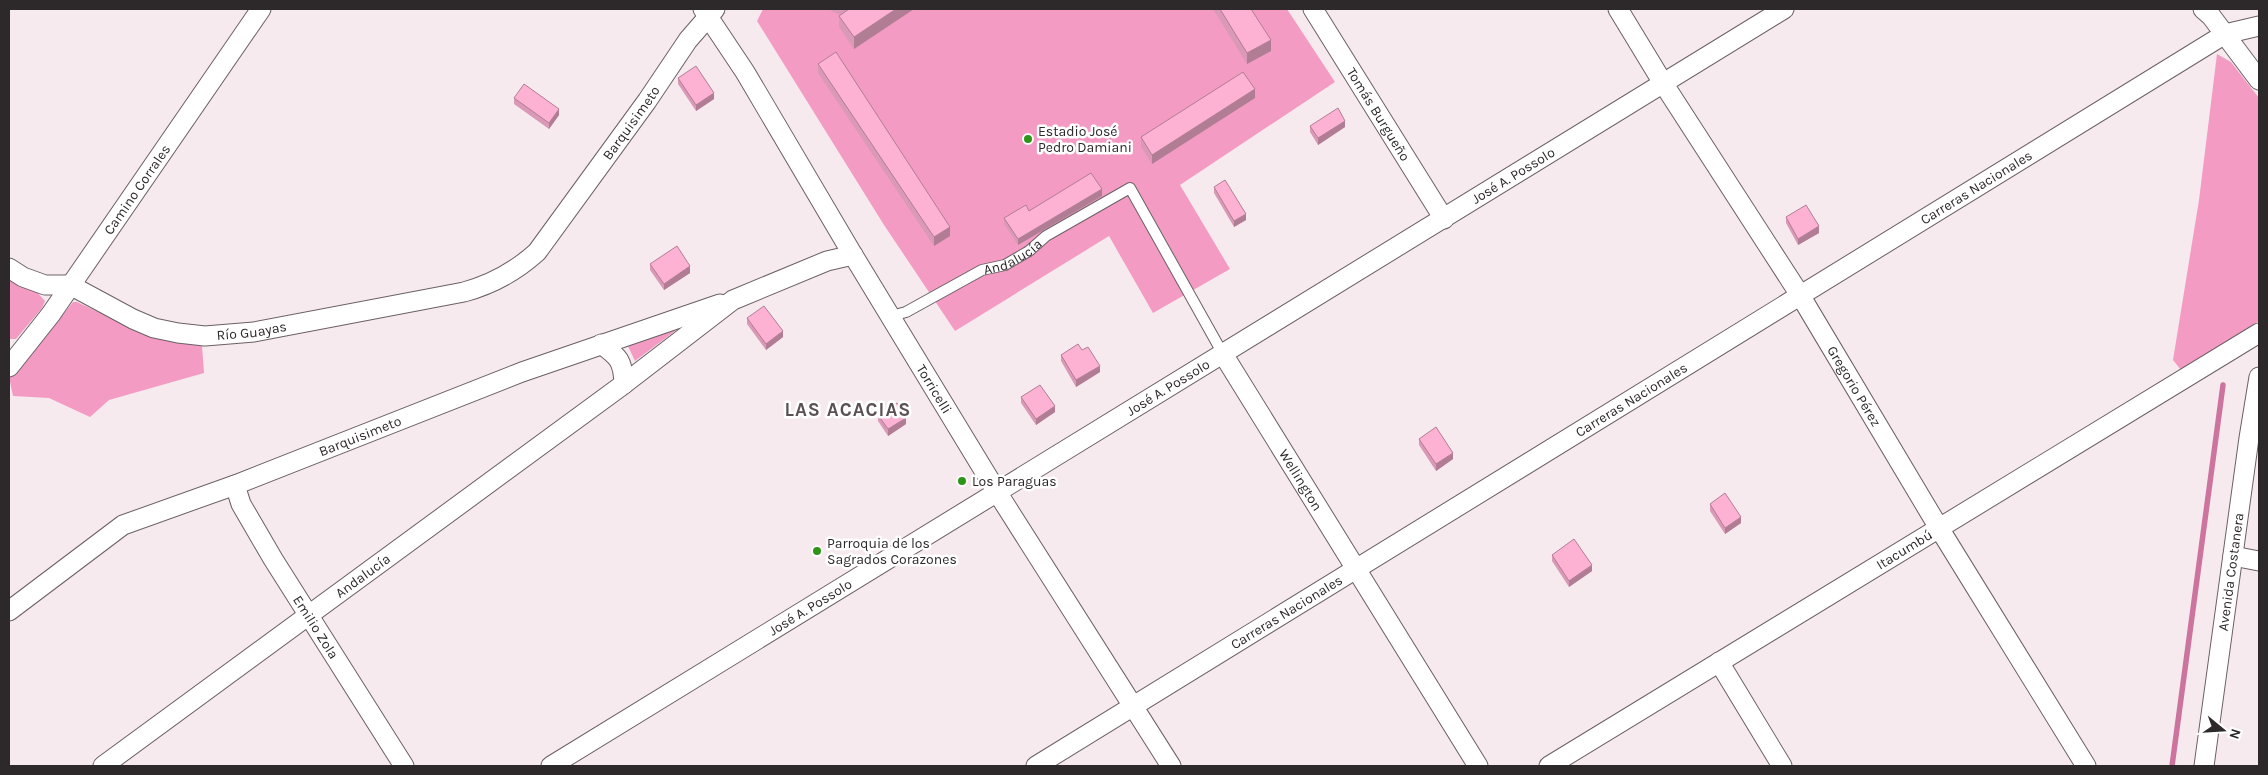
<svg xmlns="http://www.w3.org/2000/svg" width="2268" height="775" font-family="Karla,sans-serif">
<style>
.green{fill:#f49bc4}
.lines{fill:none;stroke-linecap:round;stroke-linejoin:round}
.stream{stroke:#cc749e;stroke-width:5.5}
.lane-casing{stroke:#6b6065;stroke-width:12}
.street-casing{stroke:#6b6065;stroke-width:21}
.lane{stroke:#fff;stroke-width:10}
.street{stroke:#fff;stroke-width:19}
.wall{fill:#da99b6}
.shaded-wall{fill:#b17d94}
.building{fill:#fdb2d4;stroke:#b17d94}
.poi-dot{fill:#2e9417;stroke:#fff;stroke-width:2}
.labels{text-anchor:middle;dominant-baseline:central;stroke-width:5;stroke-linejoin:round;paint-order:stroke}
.street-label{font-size:14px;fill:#2d292a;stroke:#fff}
.poi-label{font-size:14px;fill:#2d292a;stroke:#fff;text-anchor:start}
.district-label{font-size:19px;font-weight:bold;letter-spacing:1px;fill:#5b5155;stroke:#fff}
</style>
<rect width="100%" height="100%" fill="#f7eaef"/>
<path class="green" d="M763,9H1287L1335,82L1180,185L1230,269L1153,313L1109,236L955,331L884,225L757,21Z
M2217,54L2231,62L2259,98V321L2181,370L2173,360L2199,200Z
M9,277L37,292L45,301L42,308L16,339H9Z
M73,302H77C118,322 157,338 202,346L204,373L109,400L90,417L49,398L13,396L9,377L32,354Z
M672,325L675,331L635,361L626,342Z"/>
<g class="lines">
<path class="stream" d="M2172,766L2223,385"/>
<g class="lane-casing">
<g id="lane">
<path id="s1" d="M891,316L906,312L982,270L1005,265L1029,251L1046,236L1130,188L1223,354"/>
</g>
</g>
<g class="street-casing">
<g id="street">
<path id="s2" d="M703,9L745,72L853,255L997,492L1171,766"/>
<path id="s3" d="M1313,9L1444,219"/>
<path id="s4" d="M1618,9L1663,83L1800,295L1939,528L2086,766"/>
<path d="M2203,9L2211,16L2259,80"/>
<path id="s5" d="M9,268L23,277L45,285H70L133,319L154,328L178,333L205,336L254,332L464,292C493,284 515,272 537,252L647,101L688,40L715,9"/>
<path d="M601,344C619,357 623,361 624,384"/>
<path id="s6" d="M1223,354L1478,766"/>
<path id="s7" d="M9,367L51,314L261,9"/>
<path id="s8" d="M235,485L241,504L273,559L404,766"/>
<path d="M2233,556L2259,561"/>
<path id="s9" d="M9,611L123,525L235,485L522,372L720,304"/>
<path d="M1719,662L1782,766"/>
<path id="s10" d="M103,766L624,384L733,300L827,261L853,255"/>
<path id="s11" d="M551,766L1784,9"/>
<path id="s12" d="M1036,766L2225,34L2259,26"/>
<path id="s13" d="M1549,766L2259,333"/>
<path id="s14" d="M2204,766L2249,438L2259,377"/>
</g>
</g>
<use href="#lane" class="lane"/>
<use href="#street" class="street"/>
</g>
<path class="wall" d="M828,9H914L854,49L839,27V16L840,15Z
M1213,9H1251L1271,51L1247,64Z
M818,64L950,236L934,246L818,73Z
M678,78L714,99L696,111L678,84Z
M514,98L559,115L549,129L514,104Z
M1255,98L1152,164L1141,147V137Z
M1310,126L1345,127L1318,145L1310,132Z
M1214,187L1246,220L1234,227L1214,193Z
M1102,196L1018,245L1004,224V218Z
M1786,217L1819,233L1798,245L1786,223Z
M650,264L690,273L664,290L650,270Z
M747,318L783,337L766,350L747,324Z
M1082,350L1100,372L1076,387L1061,361V355Z
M1021,397L1055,412L1036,425L1021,403Z
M878,415L906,424L888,436L878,421Z
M1419,439L1453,459L1436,471L1419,445Z
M1710,504L1741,523L1725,534L1710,511Z
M1552,555L1592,571L1569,587L1552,561Z"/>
<path class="shaded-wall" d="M896,9H914L854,49V37Z
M1271,40V51L1247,64V53Z
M1255,89V98L1152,164V155Z
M714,93V99L696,111V105Z
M559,109V115L549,129V123Z
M1345,121V127L1318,145V138Z
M1102,189V196L1018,245V239Z
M1246,214V220L1234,227V221Z
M1819,226V233L1798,245V239Z
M950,227V236L934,246V237Z
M690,266V273L664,290V284Z
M783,331V337L766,350V344Z
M1100,366V372L1076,387V380Z
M1055,406V412L1036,425V419Z
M906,418V424L888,436V429Z
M1453,453V459L1436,471V464Z
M1741,517V523L1725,534V528Z
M1592,565V571L1569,587V581Z"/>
<path class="building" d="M849,9H896L854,37L839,16Z
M1220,9H1251L1271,40L1247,53Z
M836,52L950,227L934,237L818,64Z
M696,66L714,93L696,105L678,78Z
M1243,72L1255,89L1152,155L1141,137Z
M524,84L559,109L549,123L514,98Z
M1338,108L1345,121L1318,138L1310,126Z
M1091,173L1102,189L1018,239L1004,218L1026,205L1029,211Z
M1225,180L1246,214L1234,221L1214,187Z
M1806,205L1819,226L1798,239L1786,217Z
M677,246L690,266L664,284L650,264Z
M764,306L783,331L766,344L747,318Z
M1078,344L1082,350L1088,347L1100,366L1076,380L1061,355Z
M1040,385L1055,406L1036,419L1021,397Z
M897,403L906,418L888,429L878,415Z
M1436,427L1453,453L1436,464L1419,439Z
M1725,493L1741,517L1725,528L1710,504Z
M1574,539L1592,565L1569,581L1552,555Z"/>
<g class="poi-dot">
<circle cx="1028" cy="139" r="5"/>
<circle cx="962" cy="481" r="5"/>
<circle cx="817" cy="551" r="5"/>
</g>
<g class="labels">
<g class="street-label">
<text stroke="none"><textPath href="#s3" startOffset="124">Tomás Burgueño</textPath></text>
<text stroke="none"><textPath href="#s5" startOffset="718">Barquisimeto</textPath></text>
<text stroke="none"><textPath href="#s11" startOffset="1129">José A. Possolo</textPath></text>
<text stroke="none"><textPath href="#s12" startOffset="1104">Carreras Nacionales</textPath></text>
<text stroke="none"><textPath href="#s7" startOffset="219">Camino Corrales</textPath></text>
<text stroke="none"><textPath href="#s1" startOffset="136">Andalucía</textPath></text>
<text stroke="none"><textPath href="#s5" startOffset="258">Río Guayas</textPath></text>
<text stroke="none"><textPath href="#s4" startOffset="445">Gregorio Pérez</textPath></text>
<text stroke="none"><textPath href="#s11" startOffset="724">José A. Possolo</textPath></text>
<text stroke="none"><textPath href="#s2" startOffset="445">Torricelli</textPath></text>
<text stroke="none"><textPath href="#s12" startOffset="699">Carreras Nacionales</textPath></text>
<text stroke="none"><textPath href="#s9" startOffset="396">Barquisimeto</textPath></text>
<text stroke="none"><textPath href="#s6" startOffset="148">Wellington</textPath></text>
<text stroke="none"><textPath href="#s13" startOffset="416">Itacumbú</textPath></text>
<text stroke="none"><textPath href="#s14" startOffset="196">Avenida Costanera</textPath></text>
<text stroke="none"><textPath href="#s10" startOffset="322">Andalucía</textPath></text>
<text stroke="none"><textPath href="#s11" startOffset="304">José A. Possolo</textPath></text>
<text stroke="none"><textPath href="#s12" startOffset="294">Carreras Nacionales</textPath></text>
<text stroke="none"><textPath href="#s8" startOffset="164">Emilio Zola</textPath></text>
</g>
<g class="poi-label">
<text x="1038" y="131">Estadio José<tspan x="1038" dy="16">Pedro Damiani</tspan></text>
<text x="972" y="481">Los Paraguas</text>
<text x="827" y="543">Parroquia de los<tspan x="827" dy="16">Sagrados Corazones</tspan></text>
</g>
<g class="district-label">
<text x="848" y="410">LAS ACACIAS</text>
</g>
</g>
<rect width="2268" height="775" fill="none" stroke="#2d292a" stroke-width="20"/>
<g transform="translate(2223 730) rotate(108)" stroke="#ffffff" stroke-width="4" paint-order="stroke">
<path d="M0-4L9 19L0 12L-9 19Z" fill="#2d292a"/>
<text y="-8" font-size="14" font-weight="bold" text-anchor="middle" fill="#2d292a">N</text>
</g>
</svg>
